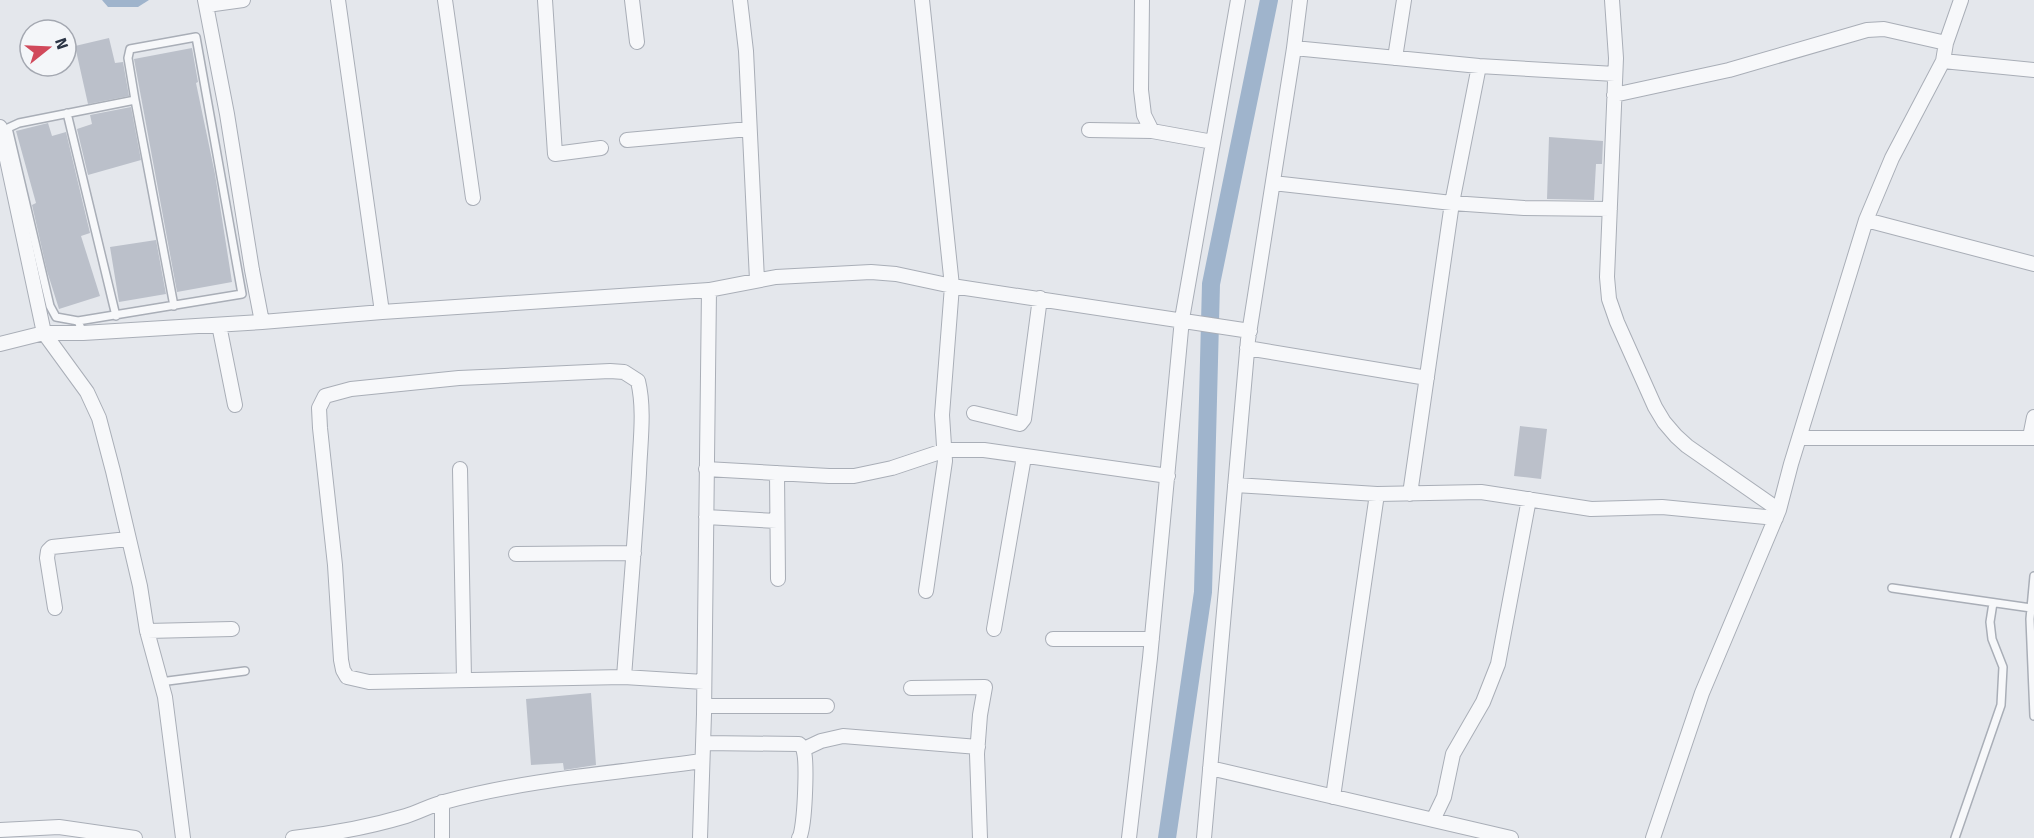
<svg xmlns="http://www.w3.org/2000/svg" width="2034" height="838" font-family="Signika,sans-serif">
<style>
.water{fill:#9fb4cc}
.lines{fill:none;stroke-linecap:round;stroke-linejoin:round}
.canal{stroke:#9fb4cc;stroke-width:18}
.building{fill:#bbc0ca}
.service-casing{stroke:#a9aeb7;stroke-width:10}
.minor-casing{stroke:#a9aeb7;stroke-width:16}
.service{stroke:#f7f8fa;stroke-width:7}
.minor{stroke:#f7f8fa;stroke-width:14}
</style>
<rect width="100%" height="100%" fill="#e4e7ec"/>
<path class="water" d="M102,0H149L138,7H108Z"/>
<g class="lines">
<path class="canal" d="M1167,838L1203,592L1211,284L1269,0"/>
</g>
<path class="building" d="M109,38L115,63L123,62L129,96L88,104L75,46Z
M192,48L198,82L196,83L215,174L232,282L177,292L134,59Z
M131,107L141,160L88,175L77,129L92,124L90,115Z
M48,123L52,136L66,132L90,233L81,236L100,296L59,309L47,271L32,205L36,203L16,131Z
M1549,137L1603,141L1602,164H1596L1594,200L1547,199Z
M156,240L166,294L119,302L110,247Z
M1520,426L1547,429L1541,479L1514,476Z
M591,693L596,765L564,770L563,763L531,765L526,699Z"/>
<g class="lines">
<g class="service-casing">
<path id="service" d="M135,100L174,306
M67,113L116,316
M78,321L242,294L196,37L130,49L128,58L135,100L19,123L8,128L50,306L56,317L78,321L83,333
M2034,576L2030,619L2034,716
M1892,588L2031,608
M160,682L245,671
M1955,838L2001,705L2003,667L1992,639L1990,622L1993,603"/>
</g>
<g class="minor-casing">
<path id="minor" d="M205,0L227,114L252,270L262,322
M338,0L382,312
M445,0L473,198
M545,0L555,154L601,148
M632,0L637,42
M740,0L746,51L757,280
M922,0L952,286L942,415L945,461L926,591
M1142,0L1141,90L1144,115L1152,131L1213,142
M1612,0L1616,58L1607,277L1609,299L1617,322L1655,407L1664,422L1676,436L1687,446L1779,510
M207,5L243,0
M1294,48L1479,66L1615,74
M1395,58L1404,0
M1943,61L2034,70
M1614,95L1729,70L1867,30L1884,29L1946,43
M0,127L44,333L87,392L99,418L113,471L140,586L147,631L165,697L183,838
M1089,130L1152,131
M627,140L749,129
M1273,183L1452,203L1524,208L1610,209
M1866,220L2034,264
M219,325L235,405
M0,344L44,333H83L262,322L382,312L709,290L776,277L871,272L896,274L952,286L1250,331
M1247,348L1427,378
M974,413L1020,424L1024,419L1040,298
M2030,437L2034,417
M1800,438H2034
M460,469L464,679
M706,469L829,476H854L892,468L946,450H984L1168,476
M777,473L778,579
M1235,485L1377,494
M1410,494L1452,203L1479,66
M706,517L777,521
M516,554L634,553
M55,608L47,558L48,551L52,547L128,539
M994,629L1024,457
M147,631L232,629
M1053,639H1152
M624,677C629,609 635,541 639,473C640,443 645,410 638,381L624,372L610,371L459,378L351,389L325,396L319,408L320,428L335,565L341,660L343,670L347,677L369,682L624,677L704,682
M911,688L985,687L980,715L977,754L980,838
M704,706H827
M703,743L799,744C803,748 803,747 804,752C807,764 805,830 799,838
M804,749L821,741L843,736L978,747
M1210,768L1511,838
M1333,797L1377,494L1481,492L1591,509L1662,507L1776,518
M1433,820L1444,797L1453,754L1483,702L1498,664L1529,499
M0,830L59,827L135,838
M293,838C331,834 369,827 406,816C419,812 431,805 444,802C528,779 616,773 702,761
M442,838V802
M700,838L704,714L709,290
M1129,838L1150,658L1182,319L1238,0
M1204,838L1248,340L1294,48L1300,0
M1653,838L1702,693L1779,510L1791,464L1866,220L1892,158L1943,61L1946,43L1961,0"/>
</g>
<use href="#service" class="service"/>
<use href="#minor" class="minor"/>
</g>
<g transform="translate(48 48) rotate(72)"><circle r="28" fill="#f4f6f9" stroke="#a4a8b1" stroke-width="1.5"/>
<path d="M0-4.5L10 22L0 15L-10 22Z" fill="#d1495b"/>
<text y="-9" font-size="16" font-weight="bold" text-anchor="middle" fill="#2b3445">N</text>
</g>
</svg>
